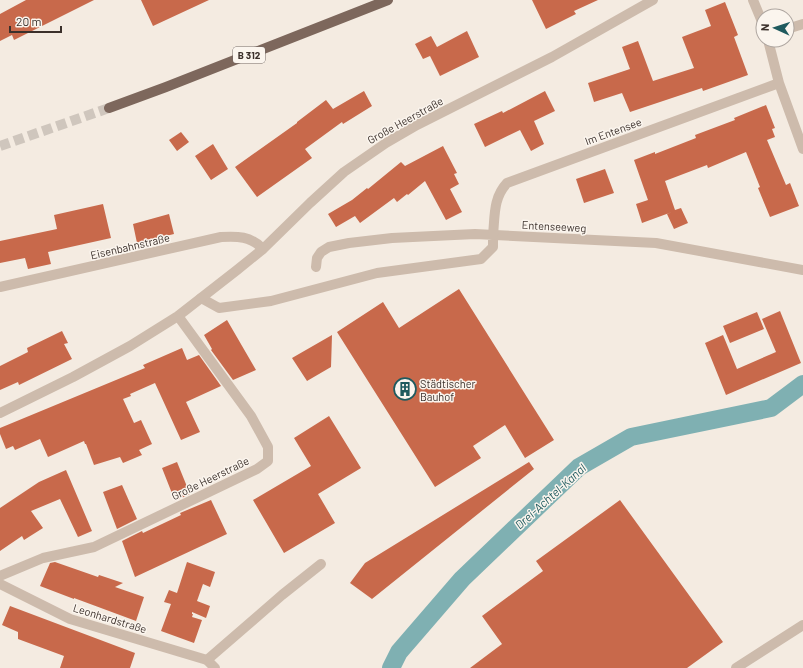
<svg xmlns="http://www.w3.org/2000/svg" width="803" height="668" font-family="Barlow,sans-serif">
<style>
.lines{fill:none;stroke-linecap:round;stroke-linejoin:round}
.canal{stroke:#7fb0b2;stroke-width:18}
.building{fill:#c8694b}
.primary-tunnel{stroke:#cfc6bd;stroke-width:10;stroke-dasharray:10 5;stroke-linecap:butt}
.service{stroke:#cdbbac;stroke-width:10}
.minor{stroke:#cdbbac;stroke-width:10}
.primary{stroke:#7d675c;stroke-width:10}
.labels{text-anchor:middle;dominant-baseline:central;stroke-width:3;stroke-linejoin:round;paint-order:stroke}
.shield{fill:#fbf5ee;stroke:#756b66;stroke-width:1}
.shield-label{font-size:10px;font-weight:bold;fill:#3b302b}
.street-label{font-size:11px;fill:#3b302b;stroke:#fbf5ee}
.poi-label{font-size:11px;fill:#3b302b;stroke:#fbf5ee;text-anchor:start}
.water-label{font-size:12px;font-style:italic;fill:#1f5a5e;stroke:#fbf5ee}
</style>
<rect width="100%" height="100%" fill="#f4ebe1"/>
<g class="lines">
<path class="canal" d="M391,668L399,652L462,579L579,467L631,437L771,408L803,384"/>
</g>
<path class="building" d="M26,0H94L14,40L12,35L0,41V14Z
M141,0H209L153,26Z
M532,0H598L574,11L576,14L546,29Z
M725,2L738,35L734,37L748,75L703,91L702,88L630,112L622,93L594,102L588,83L630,69L622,47L638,41L653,81L694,68L682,37L711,26L705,10Z
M467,31L479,57L440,76L430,56L423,59L415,44L431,36L437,47Z
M364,91L372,106L343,124L342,122L305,149L312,158L257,197L235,167L297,123V122L326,100L333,109Z
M545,91L555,111L534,121L544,144L531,151L520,130L485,147L474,124L502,111L503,113Z
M766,105L775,128L772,129L775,137L767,140L786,185L790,183L799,206L770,217L758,188L760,187L746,152L708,168L707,165L665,181L675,210L681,208L688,223L674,229L667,214L672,212L642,223L636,204L648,200L634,160L655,152V154L696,138L695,135L735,120L734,118Z
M181,132L189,142L177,151L169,140Z
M213,144L228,169L211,180L195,156Z
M443,146L457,173L454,174L459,184L450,189L462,212L446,220L425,181L408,195L407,194L397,202L394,198L360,223L355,216L336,227L328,214L352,200L367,188L368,189L401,162L405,166Z
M605,169L614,193L584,203L576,179Z
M103,204L111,238L48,252L51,264L28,269L25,258L0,263V241L57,229L54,215Z
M169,214L174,234L137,243L133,224Z
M459,289L554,440L525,458L505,425L473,446L481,458L435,487L337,332L383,302L399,328Z
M780,311L801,363L726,395L705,343L723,335L737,369L776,352L762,319Z
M757,312L764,329L730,343L723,326Z
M227,320L256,370L233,380L211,350L212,349L204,335Z
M62,331L68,343L64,344L72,359L19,385L18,382L0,390V366L28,352L27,348Z
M332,335L331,367L307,381L292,358Z
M182,348L187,360L199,355L221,386L186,402L200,432L181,440L155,383L130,394L131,396L123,399L134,423L141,420L152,444L139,450L142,455L123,463L120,457L94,465L86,444H85L84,441L48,457L40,439L15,450L13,446L6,449L0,434V428L145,368L143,365Z
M329,416L361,468L318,494L335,523L284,553L253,500L311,466L294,438Z
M177,462L190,494L175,501L162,468Z
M529,462L534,469L372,599L350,583L365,563Z
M66,470L92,531L78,537L60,499L31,511L43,528L24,540L22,536L0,551V508L39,482Z
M122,485L137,519L117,529L103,492Z
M211,500L227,534L135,577L122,541L142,531L143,533L181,515L180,513Z
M620,500L723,642L687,668H470L502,644L482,616L543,571L536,561Z
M55,562L98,577L99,575L123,583L115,587L144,597L136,621L74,598V599L40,586L50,563Z
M187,562L215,572L210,587L203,584L197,601L210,606L206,618L192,612V614H193L192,617L202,620L194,643L161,631L171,604L164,602L169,590L177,593Z
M10,606L135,653L130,668H60L64,656L18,639V632L2,625Z"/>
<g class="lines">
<path class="primary-tunnel" d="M0,146L109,108"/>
<path class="service" d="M316,267L317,258L321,252L329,247L349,243L392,238L475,234L656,243L803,270
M201,298L219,308L271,301L377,273L481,259L493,247V235
M207,660L282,595L321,564"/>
<path class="minor" d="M753,0L763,24
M787,29L803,24
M768,40L779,83L803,149
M493,235C495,216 493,198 507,183L779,83
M0,287L221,237C237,236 251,236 263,249
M0,413L73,377L130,346L178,316L237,270L263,249L310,203L344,172L386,143L417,125L552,57L653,0
M0,576L43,558L94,547L257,469L268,461V447L251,416L178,316
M0,584L70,619L207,660L215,668
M736,668L803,625"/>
<path class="primary" d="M109,108L166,87L388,0"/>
</g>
<defs>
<g id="building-ring" transform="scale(1.15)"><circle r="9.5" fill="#fbf5ee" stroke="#1f5a5e" stroke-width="1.5"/><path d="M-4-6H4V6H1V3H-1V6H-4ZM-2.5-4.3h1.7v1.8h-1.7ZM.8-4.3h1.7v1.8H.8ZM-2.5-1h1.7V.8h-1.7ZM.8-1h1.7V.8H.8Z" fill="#1f5a5e"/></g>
</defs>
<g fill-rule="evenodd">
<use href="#building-ring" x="405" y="389"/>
</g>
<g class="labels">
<rect class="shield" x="233" y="47" width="32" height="16" rx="3"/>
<g class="shield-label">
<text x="249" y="55">B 312</text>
</g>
<g class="street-label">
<text transform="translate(405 120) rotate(-29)">Große Heerstraße</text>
<text transform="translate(613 131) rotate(-20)">Im Entensee</text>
<text transform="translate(554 226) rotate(3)">Entenseeweg</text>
<text transform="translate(130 246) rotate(-13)">Eisenbahnstraße</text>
<text transform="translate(210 478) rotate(-26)">Große Heerstraße</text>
<text transform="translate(110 618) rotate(17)">Leonhardstraße</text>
</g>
<g class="poi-label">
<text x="420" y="383">Städtischer<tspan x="420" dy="13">Bauhof</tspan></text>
</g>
<g class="water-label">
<text transform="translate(550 496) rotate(-42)">Drei-Achtel-Kanal</text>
</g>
</g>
<g transform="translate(775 28) rotate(273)"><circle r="19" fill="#fbf5ee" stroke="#aea6a0"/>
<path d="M0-3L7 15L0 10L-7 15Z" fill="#1f5a5e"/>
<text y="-6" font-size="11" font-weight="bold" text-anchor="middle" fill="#3b302b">N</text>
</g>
<path d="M10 26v6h51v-6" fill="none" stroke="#3b302b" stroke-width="2"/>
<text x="16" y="26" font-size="12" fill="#3b302b" stroke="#fbf5ee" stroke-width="3" paint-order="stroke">20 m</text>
</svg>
